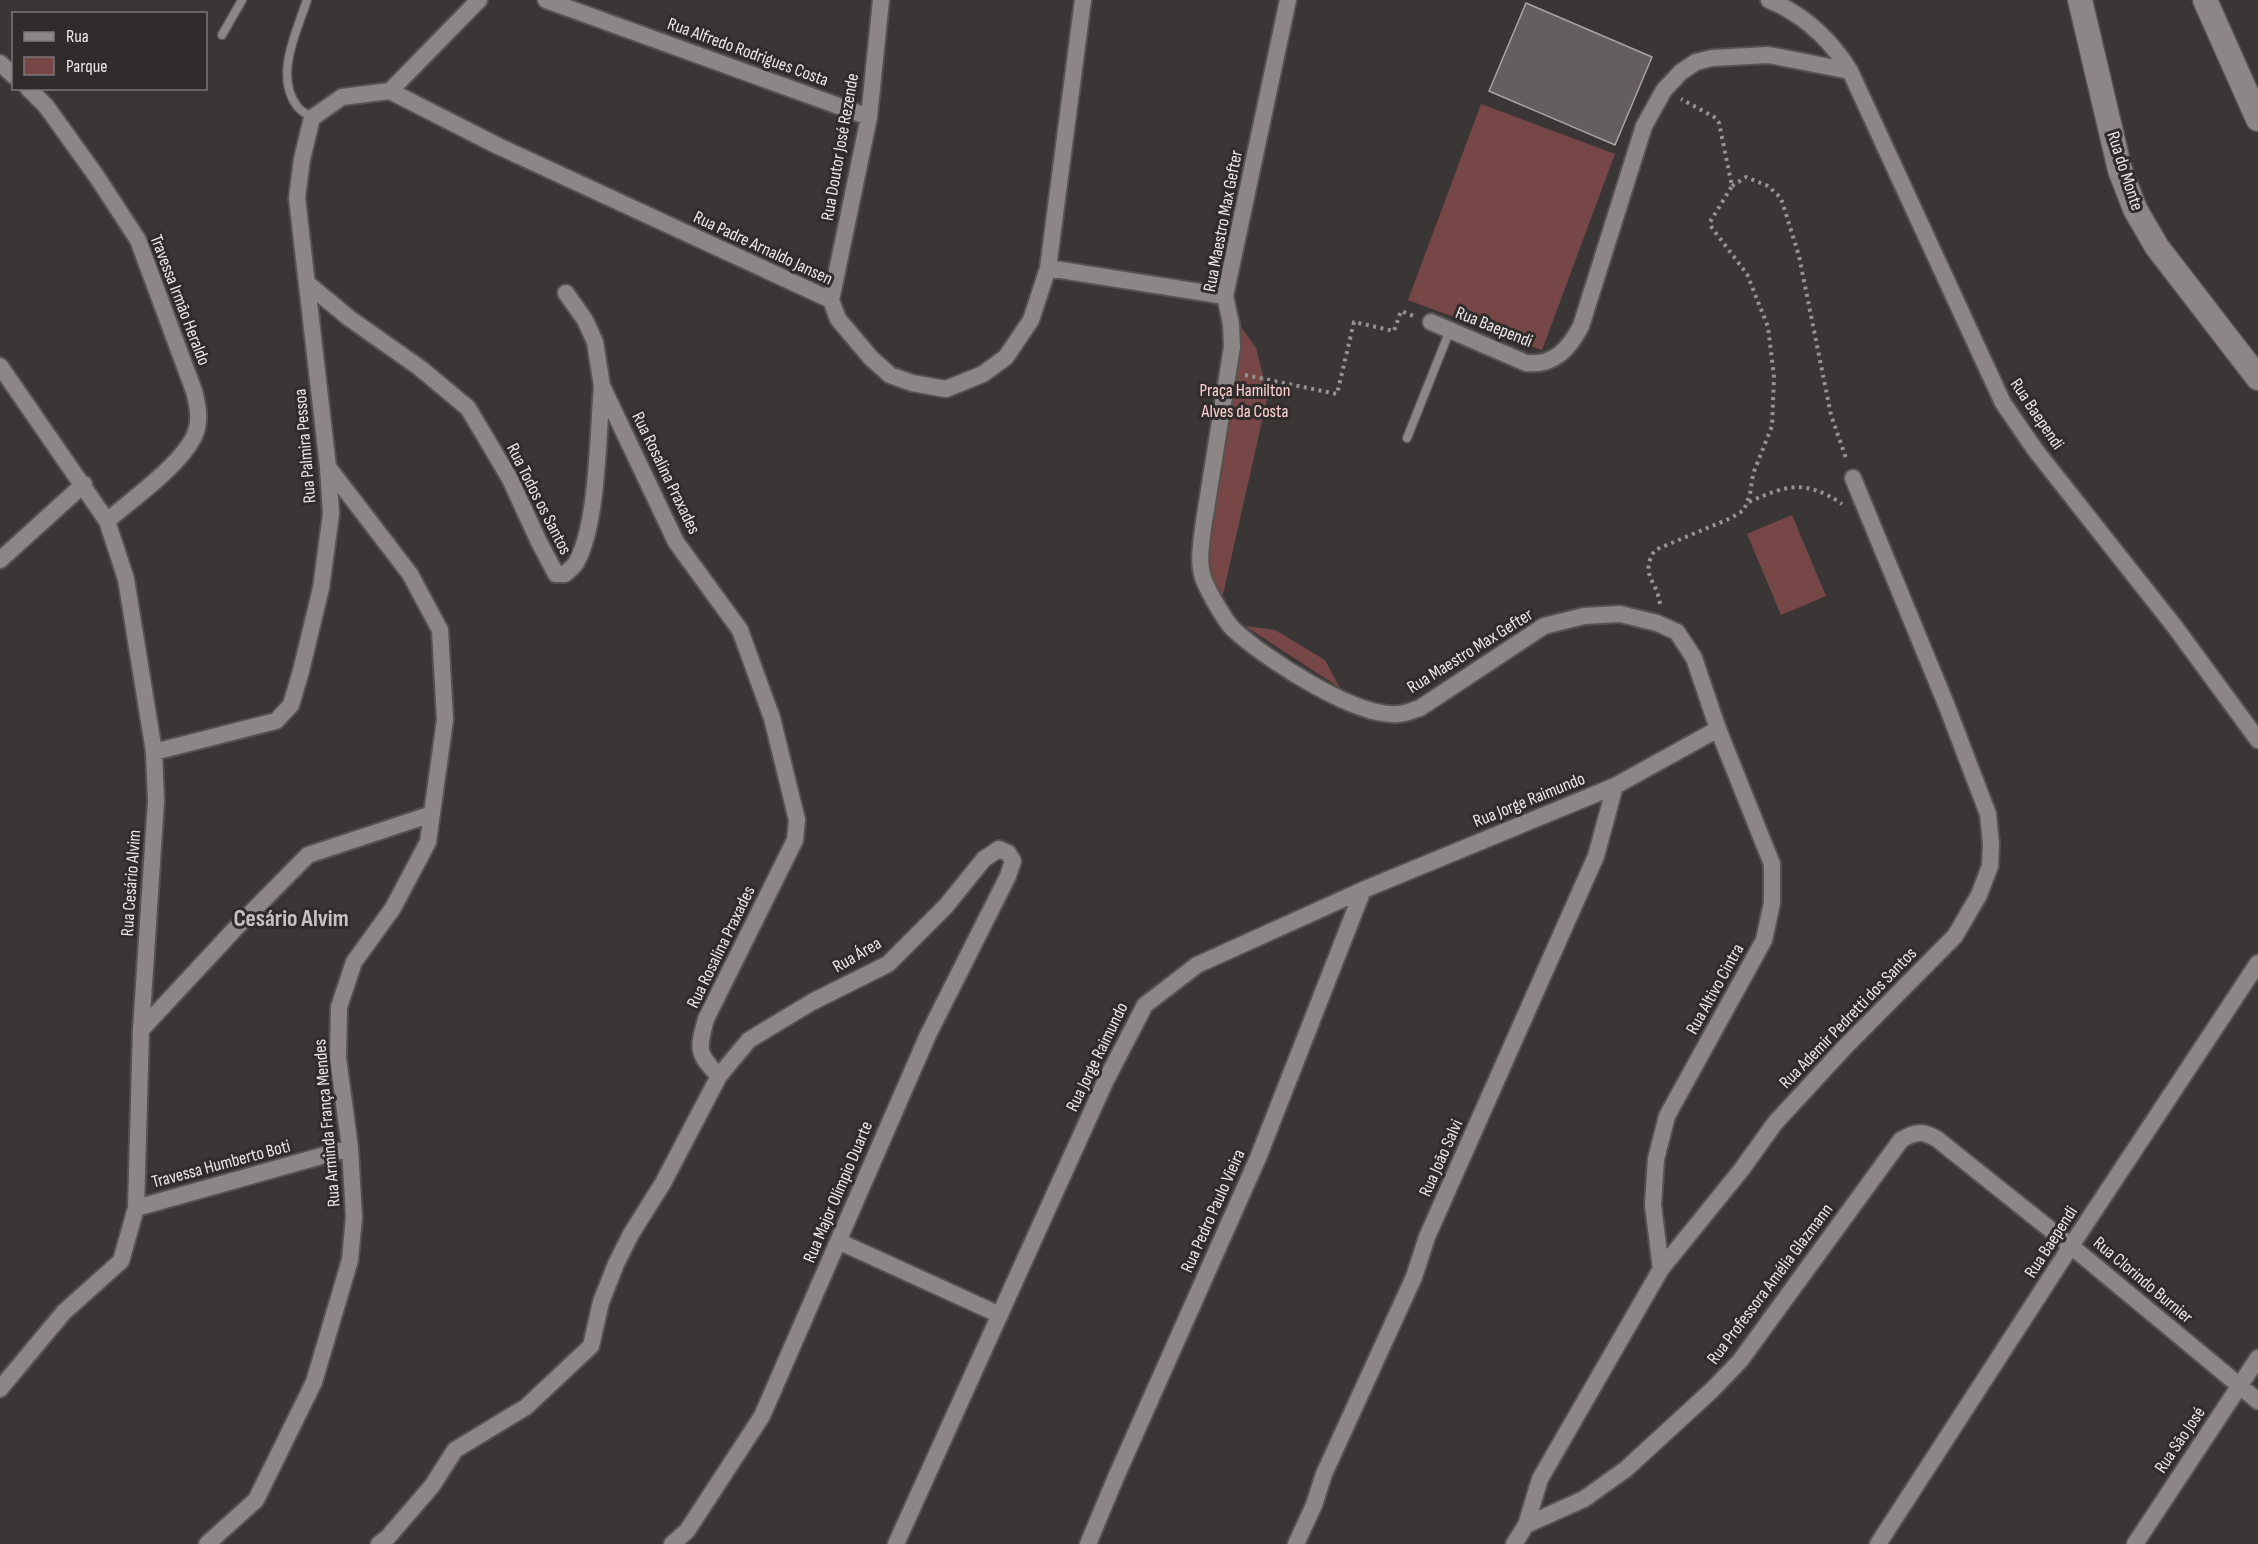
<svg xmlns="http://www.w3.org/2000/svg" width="2258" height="1544" font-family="'Sofia Sans Condensed',sans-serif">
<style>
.green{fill:#774647}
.building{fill:#645e5e;stroke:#aaa3a3;stroke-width:1.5}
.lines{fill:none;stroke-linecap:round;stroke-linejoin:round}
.service-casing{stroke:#565252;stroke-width:11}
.minor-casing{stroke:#565252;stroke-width:20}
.secondary-casing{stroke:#565252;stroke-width:27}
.path{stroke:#979393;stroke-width:4;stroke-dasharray:3 4.5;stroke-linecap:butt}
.service{stroke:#8d8686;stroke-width:8}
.minor{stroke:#8d8686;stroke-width:16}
.secondary{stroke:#8d8686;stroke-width:24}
.labels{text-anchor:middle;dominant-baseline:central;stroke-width:6;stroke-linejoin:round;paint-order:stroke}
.street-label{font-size:18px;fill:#ebe7e7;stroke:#312c2c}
.park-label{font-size:18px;fill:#ffd2d2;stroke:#312c2c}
.district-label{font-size:24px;font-weight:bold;fill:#c9c1c1;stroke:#312c2c}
</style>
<rect width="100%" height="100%" fill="#3b3636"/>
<path class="green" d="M1481,104L1615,154L1542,350L1408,300Z
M1229,310L1256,348L1264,379L1267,399L1220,608L1205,582Z
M1792,515L1826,596L1781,615L1747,534Z
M1245,626L1275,630L1325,660L1340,688Z"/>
<path class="building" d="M1526,3L1652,57L1615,145L1489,91Z"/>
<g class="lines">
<g class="service-casing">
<path id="service" d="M307,0C297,31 274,76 297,106C300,111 307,114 312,118
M222,35L242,0
M1407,438L1450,330"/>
</g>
<g class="minor-casing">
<path id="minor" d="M479,0L390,91L498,146L831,300L838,319L871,358L890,375L912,383L946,389L983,374L1006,357L1031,320L1048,268L1083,0
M546,0L869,117
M1288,0L1225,296L1231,324L1232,347L1203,528C1201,547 1197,565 1205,583C1210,594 1225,621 1233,629C1264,658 1356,718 1398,714C1405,714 1413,710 1420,708L1544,626L1584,616L1620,614L1657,623L1677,632L1694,658L1718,729L1772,864V903L1764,940L1667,1116L1656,1159L1653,1205L1661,1269
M1769,0C1805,15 1830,39 1850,71L2003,403L2036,451L2175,627L2258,740
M0,63L14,76
M28,88L46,106L97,177L138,240L194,391C197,403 200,415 197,428C190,459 132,499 107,521
M1048,268L1225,296
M308,284L349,318L420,368L468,408L510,479L539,542L556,574H565C569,570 575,566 577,561C598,523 598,431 602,386
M566,293L585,320L595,342L602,386L676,542L740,630L772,718L797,820L795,840L706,1019C698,1048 696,1053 719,1076
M831,300L869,117L881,0
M1431,322L1526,363C1554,366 1569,349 1581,326L1644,126L1664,90L1681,72L1696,62L1712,58L1769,55L1850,71
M0,366L107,521L126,579L154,752L156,801L141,1030L136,1208L121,1261L64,1312L0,1389
M0,560L84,484
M154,752L276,721L291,705L301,671L321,588L331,514L328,467L297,198L302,159L312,118L342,97L390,91
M141,1030L234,930L308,855L432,814
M136,1208L350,1148
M838,1241L1000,1315
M1526,1525L1584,1499L1626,1469L1712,1390L1740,1361L1901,1140C1916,1131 1923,1131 1937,1139L2071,1246L2258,1401
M207,1544L256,1500L314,1382L350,1260L354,1217L350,1148L338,1058L339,1007L354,962L393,908L428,842L445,720L440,630L410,574L328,467
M379,1544L388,1537L432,1486L455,1450L526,1407L591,1346L601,1302L616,1264L631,1234L663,1183L719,1076L749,1040L812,1002L888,964L946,906L984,859L999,849L1008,853L1013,861L1008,876L928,1035L762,1416L687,1531L672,1544
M896,1544L1106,1080L1145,1005L1197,965L1363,890L1615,786L1718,729
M1088,1544L1116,1477L1258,1158L1363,890
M1296,1544L1314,1505L1324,1474L1414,1277L1427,1237L1596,856L1615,786
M1514,1544L1526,1525L1540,1479L1661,1269L1742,1169L1775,1123L1845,1047L1955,936L1979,895L1990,866L1991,844L1988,814L1946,704L1853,478
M1878,1544L2071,1246L2258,963
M2135,1544L2258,1358"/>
</g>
<g class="secondary-casing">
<path id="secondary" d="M2080,0L2120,170L2135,209L2157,247L2258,378
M2205,0L2258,119"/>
</g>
<path class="path" d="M1732,186L1746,177L1768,186L1781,198L1799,256L1831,415L1847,461
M1245,375L1337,394L1354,322L1394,331L1401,311L1416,317
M1749,502C1787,485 1805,479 1842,504
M1660,604C1657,580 1639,575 1655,550L1731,518L1744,510L1750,494L1753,474L1772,426L1774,377L1768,327L1747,274L1712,228L1710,222L1732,186L1719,123L1716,118L1681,99"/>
<use href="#service" class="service"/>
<use href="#minor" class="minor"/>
<use href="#secondary" class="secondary"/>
</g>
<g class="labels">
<g class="street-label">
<text transform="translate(748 52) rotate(20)">Rua Alfredo Rodrigues Costa</text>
<text transform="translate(840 147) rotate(-80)">Rua Doutor José Rezende</text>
<text transform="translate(2125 171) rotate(72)">Rua do Monte</text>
<text transform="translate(1223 221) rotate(-79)">Rua Maestro Max Gefter</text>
<text transform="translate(763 248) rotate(25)">Rua Padre Arnaldo Jansen</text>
<text transform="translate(180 300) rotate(69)">Travessa Irmão Heraldo</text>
<text transform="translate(1494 327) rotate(22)">Rua Baependi</text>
<text transform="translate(2037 414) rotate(56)">Rua Baependi</text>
<text transform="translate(305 446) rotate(-95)">Rua Palmira Pessoa</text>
<text transform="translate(666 473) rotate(64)">Rua Rosalina Praxades</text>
<text transform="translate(539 499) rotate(63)">Rua Todos os Santos</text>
<text transform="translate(1470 651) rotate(-32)">Rua Maestro Max Gefter</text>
<text transform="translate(1529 800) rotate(-22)">Rua Jorge Raimundo</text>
<text transform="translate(131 883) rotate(-86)">Rua Cesário Alvim</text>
<text transform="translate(721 947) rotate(-64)">Rua Rosalina Praxades</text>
<text transform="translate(857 955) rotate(-30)">Rua Área</text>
<text transform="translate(1715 989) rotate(-61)">Rua Altivo Cintra</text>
<text transform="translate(1848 1018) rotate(-46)">Rua Ademir Pedretti dos Santos</text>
<text transform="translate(1097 1057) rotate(-64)">Rua Jorge Raimundo</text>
<text transform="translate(327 1123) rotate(-95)">Rua Arminda França Mendes</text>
<text transform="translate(1441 1158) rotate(-66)">Rua João Salvi</text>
<text transform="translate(221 1164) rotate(-15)">Travessa Humberto Boti</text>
<text transform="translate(838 1192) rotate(-67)">Rua Major Olímpio Duarte</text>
<text transform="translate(1213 1211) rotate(-66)">Rua Pedro Paulo Vieira</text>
<text transform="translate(2051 1242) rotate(-57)">Rua Baependi</text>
<text transform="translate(2143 1280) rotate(40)">Rua Clorindo Burnier</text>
<text transform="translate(1770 1284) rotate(-53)">Rua Professora Amélia Glazmann</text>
<text transform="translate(2180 1440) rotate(-56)">Rua São José</text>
</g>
<g class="park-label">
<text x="1245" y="390">Praça Hamilton<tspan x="1245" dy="21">Alves da Costa</tspan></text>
</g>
<g class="district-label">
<text x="291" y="918">Cesário Alvim</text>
</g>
</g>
<rect x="12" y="12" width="195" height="78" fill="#312c2c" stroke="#7b7777" stroke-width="1.5"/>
<rect x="24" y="32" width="30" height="9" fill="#8d8686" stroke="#7b7777" stroke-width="1.5"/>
<text x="66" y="42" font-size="18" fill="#ebe7e7">Rua</text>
<rect x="24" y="57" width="30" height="18" fill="#774647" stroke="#7b7777" stroke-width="1.5"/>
<text x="66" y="72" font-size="18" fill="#ebe7e7">Parque</text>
</svg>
